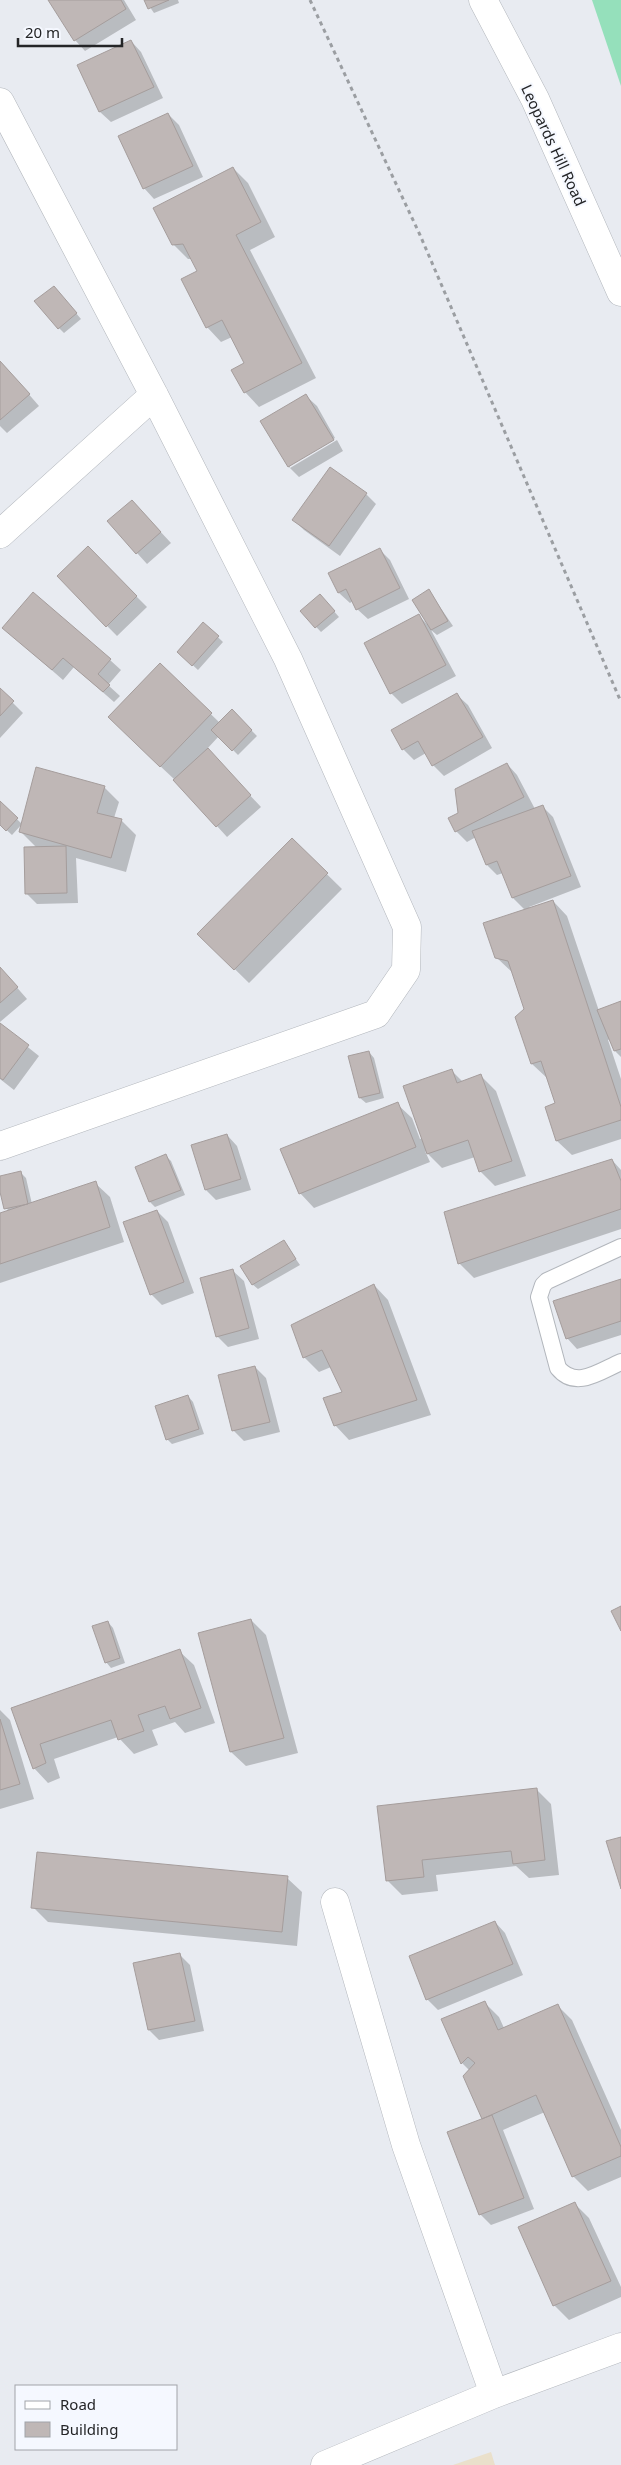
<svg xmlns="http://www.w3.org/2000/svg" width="621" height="2465" font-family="'Noto Sans',sans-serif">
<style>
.education{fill:#eae0cb}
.green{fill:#95e0bb}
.shadow{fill:#0003}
.building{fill:#bfb7b6;stroke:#a59d9c}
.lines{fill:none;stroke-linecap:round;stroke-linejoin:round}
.service-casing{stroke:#b2b6bc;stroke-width:18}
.minor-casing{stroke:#b2b6bc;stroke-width:29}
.secondary-casing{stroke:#b2b6bc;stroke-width:29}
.path{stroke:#9b9ea2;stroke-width:3;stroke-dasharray:4 4;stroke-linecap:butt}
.service{stroke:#fff;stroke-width:16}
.minor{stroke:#fff;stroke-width:28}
.secondary{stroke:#fff;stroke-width:28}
.labels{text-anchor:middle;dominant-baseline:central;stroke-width:4;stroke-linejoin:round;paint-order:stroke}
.street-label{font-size:15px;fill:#242527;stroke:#f5f8ff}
</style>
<rect width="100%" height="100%" fill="#e8ebf1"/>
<path class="education" d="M491,2452L495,2465H453Z"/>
<path class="green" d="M592,0H621V86Z"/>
<path class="shadow" d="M50,0H124L136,20L85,51L75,40Z
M145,0H178L179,3L154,13Z
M131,41L141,52L163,98L111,122L100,112L78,66Z
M168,114L179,125L203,177L154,199L144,188Z
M233,168L248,183L275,237L250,250L316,378L259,407L245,392L246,364L232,337L221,342L207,327L198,271L192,259H188L173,244Z
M59,293L81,319L64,333L59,328Z
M0,361L39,406L7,433L0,426Z
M306,396L317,406L335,438L290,465V468L337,440L343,451L299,477L289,467L262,421Z
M366,494L376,504L340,556L304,530L294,520Z
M132,501L171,543L147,564L137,553Z
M88,548L147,607L117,636L58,576Z
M380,550L390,560L409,599L368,619L357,609L353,601L350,603L339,593Z
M429,591L453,626L437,635L431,630L456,676L402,704L391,693L419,616L427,624Z
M325,601L339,617L321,632L302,612Z
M204,624L223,642L198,670L184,657Z
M15,638L110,660L121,670L108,685L120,696L114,702L74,667L63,680Z
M160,665L220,723L232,711L257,736L238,755L219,736L207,749L261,807L227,837L175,780L124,732Z
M0,690L23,713L0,738Z
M457,695L468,705L492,748L444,776L433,765L426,753L414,760L404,750L393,731Z
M507,764L517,775L535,809L542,806L553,817L581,887L529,907L530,909L553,901L567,916L599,1011L621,1003V1057L615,1051L610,1039L608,1040L621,1079V1139L572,1155L557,1141V1104L547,1078L532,1064L517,1017L525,1009L513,973L496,957L525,910L513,898L503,873L497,875L487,865L476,837L467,842L456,831L459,813Z
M104,787L119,802L114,818L121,820L136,835L126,872L76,858L78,903L37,904L27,894L37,848L20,831L22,824L12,835L0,824V803L22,824Z
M292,840L342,889L249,983L199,934Z
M0,968L27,999L0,1022Z
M0,1025L39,1056L14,1090L0,1079Z
M369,1052L374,1058L384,1098L366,1103L360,1098L349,1057Z
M451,1070L463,1082L481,1076L496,1091L526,1176L495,1186L480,1171L475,1157L442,1168L425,1151L430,1162L314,1208L300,1193L397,1104L412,1118L420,1139L423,1138Z
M227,1135L237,1146L251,1190L216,1200L206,1190Z
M166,1156L171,1161L185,1195L155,1207L150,1202Z
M612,1160L621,1170V1229L474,1278L459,1263Z
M20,1172L26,1178L32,1204L95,1183L110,1197L124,1242L0,1283V1214L8,1211L0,1187V1177Z
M157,1211L168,1222L194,1293L162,1305L151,1294Z
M284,1242L300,1265L258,1289L252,1284Z
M233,1271L244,1281L259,1339L228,1347L217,1336Z
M621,1280V1335L577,1349L567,1338Z
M374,1285L388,1300L431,1415L349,1440L335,1425L343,1393L331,1367L319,1372L304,1357Z
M255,1367L266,1378L280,1432L244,1441L233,1430Z
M188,1396L193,1402L204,1434L172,1444L167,1439Z
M251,1620L266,1635L298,1753L246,1766L231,1752Z
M108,1622L113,1628L125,1663L111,1668L106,1662Z
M179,1651L194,1665L215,1723L185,1733L175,1722L152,1730L158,1745L134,1754L118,1737L54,1759L60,1778L48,1783L34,1768L13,1709Z
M0,1710L10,1720L34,1799L0,1809Z
M536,1789L551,1804L559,1875L529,1878L516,1866L436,1875L438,1891L402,1895L387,1880Z
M287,1878L302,1892L297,1946L48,1922L33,1907Z
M495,1922L505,1933L523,1975L438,2010L427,1999Z
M179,1954L190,1965L204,2031L159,2040L149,2030Z
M484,2002L499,2017L504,2028L557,2005L572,2020L621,2130V2177L588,2191L573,2176L545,2112L503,2130L534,2209L491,2225L480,2214L484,2120L470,2071L462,2063L443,2020Z
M574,2203L589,2218L621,2287V2297L569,2320L554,2305L519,2228Z"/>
<path class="building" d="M48,0H121L126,9L74,41Z
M144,0H169L148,9Z
M131,40L154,87L99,112L77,65Z
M168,113L193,166L143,189L118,136Z
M233,167L261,222L236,235L302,363L244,393L231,370L244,363L222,320L206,328L181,279L197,271L183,244L172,245L153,208Z
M54,286L77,313L58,329L34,301Z
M0,361L30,394L0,420Z
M306,394L334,440L288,467L260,421Z
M330,467L367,493L329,546L292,520Z
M132,500L161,532L136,554L107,521Z
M88,546L137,596L106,627L57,576Z
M380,548L400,588L356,610L346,589L338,593L328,573Z
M429,589L448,621L431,630L412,600Z
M33,592L111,659L98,674L110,685L103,692L63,658L52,670L2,628Z
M320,594L335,611L315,628L300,611Z
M419,614L446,665L390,694L364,643Z
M203,622L219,636L192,666L177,652Z
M160,663L212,713L160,767L108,717Z
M0,688L14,701L0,716Z
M457,693L483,737L432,766L418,741L402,750L391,730Z
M232,709L252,730L232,751L211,730Z
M208,748L251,795L216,827L173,780Z
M507,763L524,797L455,832L448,818L458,813L455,789Z
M36,767L105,786L97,813L122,819L111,858L19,832Z
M0,801L18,818L6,831L0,825Z
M543,805L571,876L512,898L497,861L486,865L472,831Z
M292,838L328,873L234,970L197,934Z
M66,846L67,893L25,894L24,847Z
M553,900L621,1107V1120L556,1141L545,1107L555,1103L541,1061L531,1064L515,1017L524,1009L508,961L495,958L483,923Z
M0,967L18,987L0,1003Z
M621,1001V1049L614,1051L597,1010Z
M0,1023L29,1045L3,1080L0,1078Z
M369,1051L380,1093L359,1098L348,1056Z
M452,1069L457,1083L481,1074L512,1161L479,1172L468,1140L427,1154L403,1086Z
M398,1102L416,1147L299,1194L280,1149Z
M227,1134L241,1179L205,1190L191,1145Z
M166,1154L181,1190L149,1202L135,1167Z
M612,1159L621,1181V1209L458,1264L444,1212Z
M21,1171L28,1204L4,1209L0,1192V1176Z
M96,1181L110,1227L0,1264V1213Z
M157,1210L184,1282L150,1295L123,1222Z
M284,1240L296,1259L252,1285L240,1266Z
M233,1269L249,1328L216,1337L200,1278Z
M621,1279V1321L566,1339L553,1301Z
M374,1284L417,1400L334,1426L323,1398L342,1392L322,1350L303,1358L291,1325Z
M255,1366L270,1422L232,1431L218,1375Z
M188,1395L199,1429L166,1440L155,1406Z
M621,1606V1631L611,1611Z
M251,1619L284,1738L230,1752L198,1633Z
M108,1621L120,1658L105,1663L92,1626Z
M180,1649L201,1708L170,1719L165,1706L138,1715L144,1731L118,1740L111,1720L40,1744L46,1763L33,1769L11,1708Z
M0,1719L20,1784L0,1790Z
M537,1788L545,1860L513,1864L511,1851L422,1860L424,1877L386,1881L377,1806Z
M621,1837V1889L606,1841Z
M37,1852L288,1876L282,1932L31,1908Z
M495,1921L513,1964L426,2000L409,1956Z
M180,1953L195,2021L148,2030L133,1963Z
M485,2001L498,2030L558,2004L621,2147V2156L572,2177L536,2095L482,2119L463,2076L475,2063L468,2057L461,2064L441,2019Z
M492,2115L524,2198L479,2215L447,2132Z
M575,2202L611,2281L553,2306L518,2227Z"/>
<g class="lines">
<g class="service-casing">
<path id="service" d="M621,1247L547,1281L543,1285L539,1297L558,1368C576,1390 600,1371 621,1362"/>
</g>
<g class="minor-casing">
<path id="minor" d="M0,102L154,395L288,659L407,927L406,970L376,1014L0,1146
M0,534L154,395
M335,1902L406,2145L494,2394
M325,2465L494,2394L621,2347"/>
</g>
<g class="secondary-casing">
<path id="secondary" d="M483,0L535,99L621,292"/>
</g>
<path class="path" d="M310,0L420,235L621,702"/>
<use href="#service" class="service"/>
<use href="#minor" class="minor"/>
<use href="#secondary" class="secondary"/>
</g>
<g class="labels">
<g class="street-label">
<text transform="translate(554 145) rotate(65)">Leopards Hill Road</text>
</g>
</g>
<rect x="15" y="2385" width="162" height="65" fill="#f5f8ff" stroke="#a1a4a9"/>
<rect x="25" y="2401" width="25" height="8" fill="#ffffff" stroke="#a1a4a9"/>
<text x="60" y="2410" font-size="15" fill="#242527">Road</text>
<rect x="25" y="2422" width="25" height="15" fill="#bfb7b6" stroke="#a1a4a9"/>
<text x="60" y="2435" font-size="15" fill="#242527">Building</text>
<path d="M18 38v8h104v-8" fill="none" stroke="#242527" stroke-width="2.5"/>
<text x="25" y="38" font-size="15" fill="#242527" stroke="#f5f8ff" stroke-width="4" paint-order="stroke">20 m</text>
</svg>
